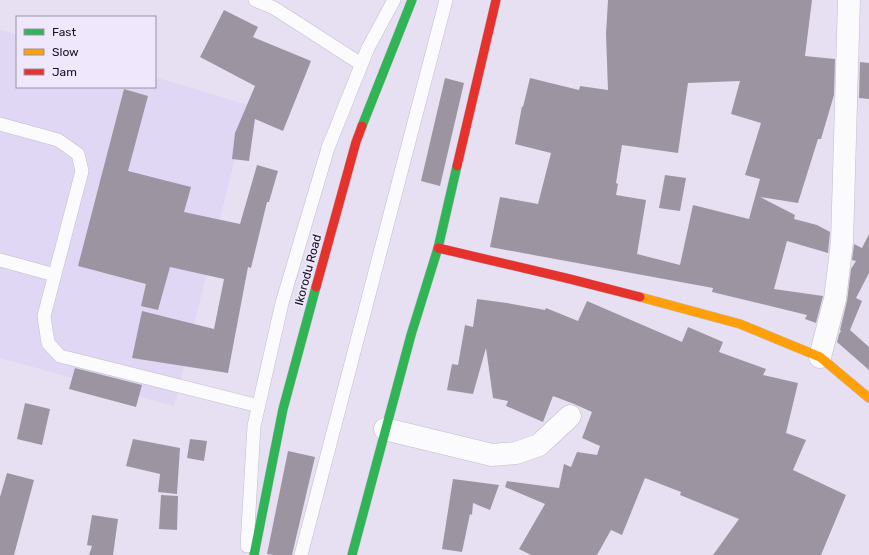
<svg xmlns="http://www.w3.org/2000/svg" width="869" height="555" font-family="Rubik,sans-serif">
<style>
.built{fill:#e0d7f5}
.building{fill:#9c95a1;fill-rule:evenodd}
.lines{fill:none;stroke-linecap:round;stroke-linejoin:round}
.lane-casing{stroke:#c2bdcb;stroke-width:14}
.street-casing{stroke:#c2bdcb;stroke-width:23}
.fast-casing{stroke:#c2bdcb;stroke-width:10}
.slow-casing{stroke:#c2bdcb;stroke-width:10}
.jam-casing{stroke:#c2bdcb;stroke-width:10}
.lane{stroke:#fbfafd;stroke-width:13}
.street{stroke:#fbfafd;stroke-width:22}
.fast{stroke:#30b455;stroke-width:9}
.slow{stroke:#ff9f0a;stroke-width:9}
.jam{stroke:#e5322d;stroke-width:9}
.labels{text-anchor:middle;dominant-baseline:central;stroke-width:4;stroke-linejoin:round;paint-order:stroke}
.street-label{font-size:12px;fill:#16121e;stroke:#efe8fd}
</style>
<rect width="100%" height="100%" fill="#e6e0f2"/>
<path class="built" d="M0,29L17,35V87H155V77L248,105L174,406L0,358Z"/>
<path class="building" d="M608,0H812L805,56L835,59L834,95L821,139H818L798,203L760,197L795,215L794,219L817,225L830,232L828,253L787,241L774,289L823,296L816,323L805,319L807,315L712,292L713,288L490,247L500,197L538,204L551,153L515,144L522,106L523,107L530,78L579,90L580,86L608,90L606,34ZM740,81L731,114L761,123L745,175L760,179L749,219L693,205L680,265L637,254L646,200L616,195L618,184L616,183L622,145L678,153L688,83Z
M224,10L258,27L253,37L311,61L283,131L255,119L249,161L232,159L235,133L255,86L200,57Z
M860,62L869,63V99L859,98Z
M445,78L464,83L440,186L421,181Z
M124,89L148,96L128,171L191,187L184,212L240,224L257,165L278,171L269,202H267L251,268L248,267L228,373L132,358L142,311L214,329L224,279L170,267L158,310L141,306L146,284L78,266Z
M665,175L686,178L680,211L659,208Z
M869,234V273L856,298L862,301L850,330L869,347V370L837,342L839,334L841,331L840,330L847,301L851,269L856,261L852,260L854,244L862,248Z
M477,299L507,303L545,310L546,308L578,321L587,301L682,342L688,327L723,342L719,352L766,369L763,375L798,383L786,433L806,440L793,470L846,495L821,555H713L739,519L680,495L681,492L645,478L622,535L611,530L597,555H531L519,549L545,504L505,487L507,481L559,488L564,464L571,467L577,452L597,455L600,446L582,438L592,412L574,404L553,396L543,422L506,406L508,401L493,398L486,348L473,394L447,390L452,364L458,365L465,325L473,327Z
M75,368L142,385L136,407L69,389Z
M25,403L50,409L42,445L17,439Z
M133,439L180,448L177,494L158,492L160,474L126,466Z
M190,439L207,441L204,461L187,458Z
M288,451L315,457L292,555H274L267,554Z
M7,473L34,480L14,555H0V497Z
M453,479L499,485L490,510L473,503L472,515L470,514L462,552L442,549Z
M161,495L178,496L177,530L159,529Z
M92,515L118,519L113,555H89L92,546L87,545Z"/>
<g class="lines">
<g class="lane-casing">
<path id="lane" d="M255,0L274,8L361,64
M0,124L58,140L78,154L82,171L44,316L48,343L60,356L259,406
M0,260L55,275
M247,546L254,426L282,303L328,148L368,48L394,0
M301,555L446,0"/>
</g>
<g class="street-casing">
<path id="street" d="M820,357L835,299L842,242L849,0
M385,429L492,455L516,453L539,445L570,416"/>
</g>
<g class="fast-casing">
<path id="fast" d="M362,126L412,0
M254,555L283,409L316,287
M352,555L411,335L438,248L457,166"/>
</g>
<g class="slow-casing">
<path id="slow" d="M640,297L740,324L820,357L869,398"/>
</g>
<g class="jam-casing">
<path id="jam" d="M457,166L496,0
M438,248L570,279L640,297
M316,287L356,142L362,126"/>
</g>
<use href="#lane" class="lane"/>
<use href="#street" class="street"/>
<use href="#fast" class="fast"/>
<use href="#slow" class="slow"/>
<use href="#jam" class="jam"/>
</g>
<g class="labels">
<g class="street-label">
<text transform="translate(308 270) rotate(-75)">Ikorodu Road</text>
</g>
</g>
<rect x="16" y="16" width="140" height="72" fill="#efe8fd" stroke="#9892a4"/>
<rect x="24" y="29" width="20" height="6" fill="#30b455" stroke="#9892a4"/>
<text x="52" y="36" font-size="12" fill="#16121e">Fast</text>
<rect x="24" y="49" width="20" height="6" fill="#ff9f0a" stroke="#9892a4"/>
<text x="52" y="56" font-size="12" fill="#16121e">Slow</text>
<rect x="24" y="69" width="20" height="6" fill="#e5322d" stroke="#9892a4"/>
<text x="52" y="76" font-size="12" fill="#16121e">Jam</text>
</svg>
